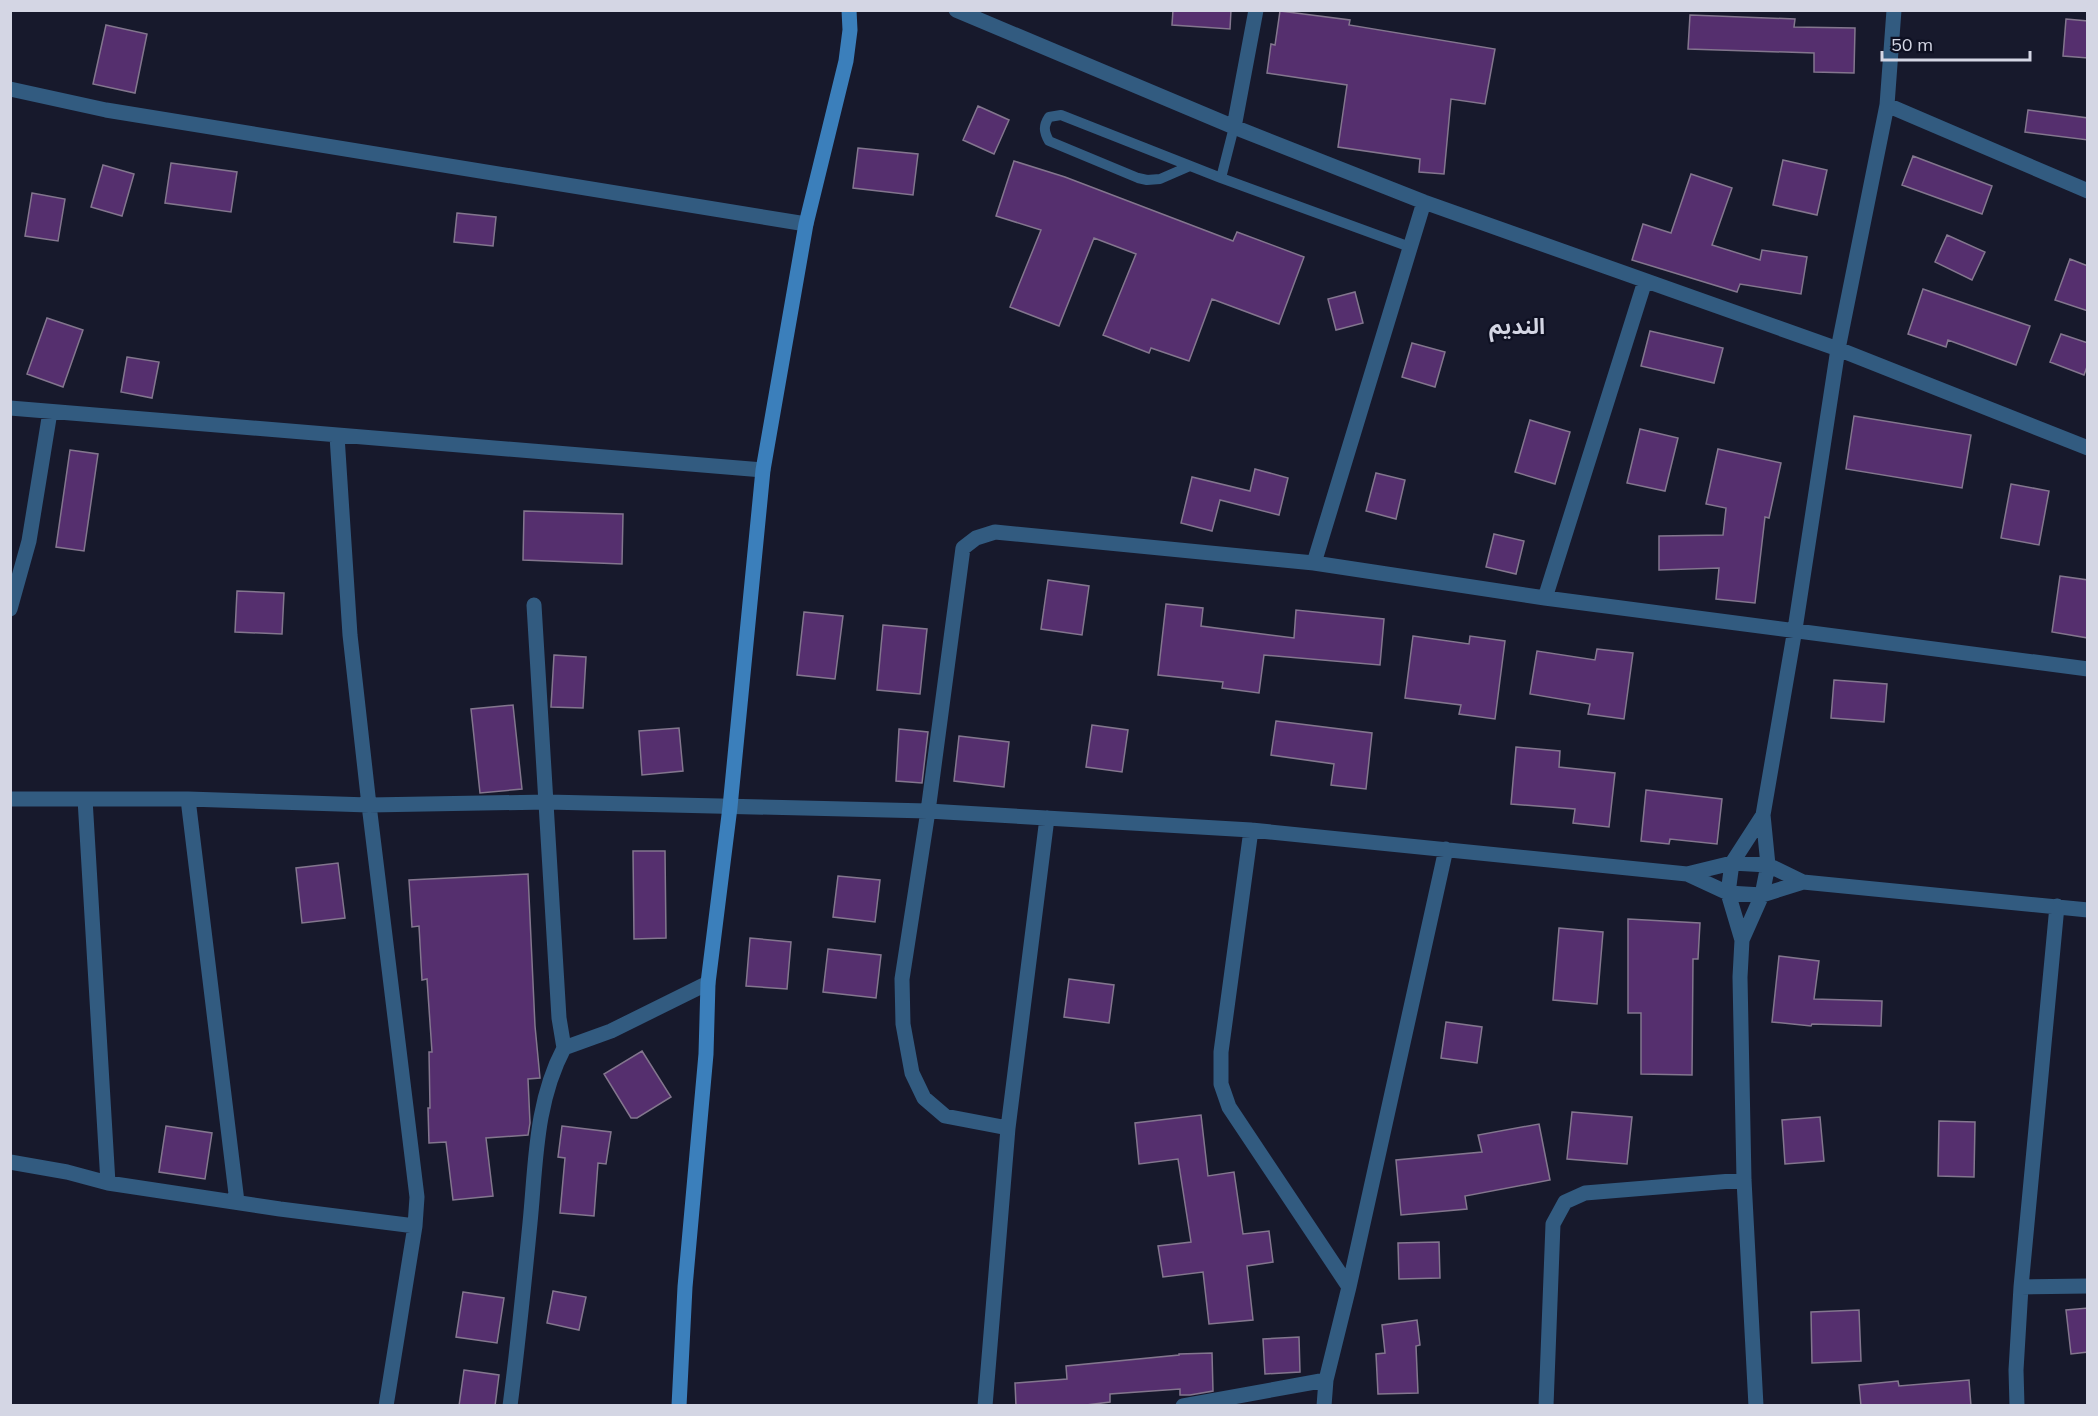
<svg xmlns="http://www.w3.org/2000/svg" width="2098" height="1416" font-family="Mulish,'Noto Sans Arabic',sans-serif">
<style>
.building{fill:#552f6e;stroke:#83768e;stroke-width:1.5}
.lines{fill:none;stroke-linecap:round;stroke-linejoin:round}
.lane{stroke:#325b80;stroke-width:10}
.street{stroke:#325b80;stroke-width:15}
.secondary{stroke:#3b7fbb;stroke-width:15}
.labels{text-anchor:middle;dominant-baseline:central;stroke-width:4.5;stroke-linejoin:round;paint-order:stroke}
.neighbourhood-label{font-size:22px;font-weight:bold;fill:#d4d6e4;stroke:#0e1022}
</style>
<rect width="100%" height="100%" fill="#17192c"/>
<path class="building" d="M1173,10H1231L1230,29L1172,25Z
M1280,11L1350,20L1349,25L1495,49L1485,104L1451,99L1444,174L1419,172L1420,159L1338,147L1347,85L1267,73L1271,44L1275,45Z
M1690,15L1795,19L1794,27L1855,28L1854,73L1814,72V53L1688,49Z
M2066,19L2088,21V58L2063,56Z
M106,25L147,34L135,93L93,84Z
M978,106L1009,120L994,154L963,140Z
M2028,110L2088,118V140L2025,132Z
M858,148L918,154L913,195L853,188Z
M1913,156L1992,186L1982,214L1902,185Z
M1783,160L1827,170L1817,215L1773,205Z
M1014,161L1065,177L1233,241L1237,232L1304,257L1279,324L1212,299L1189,361L1151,348L1149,353L1103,335L1136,254L1094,238L1059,326L1010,307L1041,230L996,216Z
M171,163L237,172L231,212L165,203Z
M103,165L134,174L122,216L91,207Z
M1691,174L1732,188L1712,245L1760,260L1762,250L1807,257L1801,294L1740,284L1737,292L1632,260L1643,224L1671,233Z
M32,193L65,199L58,241L25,236Z
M457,213L496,217L493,246L454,242Z
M1947,235L1985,252L1972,280L1935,262Z
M2070,259L2088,266V311L2055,300Z
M1923,289L2030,326L2016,365L1948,340L1946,347L1908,334Z
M1355,292L1363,323L1336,330L1328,299Z
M47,318L83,330L63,387L27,374Z
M1650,331L1723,348L1714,383L1641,366Z
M2061,334L2088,343V364L2084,375L2050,362Z
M1412,343L1445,352L1435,387L1402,377Z
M127,357L159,362L152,398L121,392Z
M1854,416L1971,435L1962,488L1846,469Z
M1530,420L1570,432L1555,484L1515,472Z
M1640,429L1678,438L1665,491L1627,483Z
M1718,449L1781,463L1769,518L1765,517L1755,603L1716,599L1719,568L1659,570V536L1723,535L1726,508L1706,504Z
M70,450L98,454L84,551L56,547Z
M1255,469L1288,478L1279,515L1220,500L1212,531L1181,523L1192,477L1250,491Z
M1376,473L1405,480L1396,519L1366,511Z
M2011,484L2049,491L2039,545L2001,538Z
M524,511L623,514L622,564L523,560Z
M1494,534L1524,541L1516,574L1486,567Z
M2060,576L2088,580V638L2052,632Z
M1048,580L1089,586L1082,635L1041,629Z
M237,591L284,593L282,634L235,632Z
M1166,604L1203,608L1201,626L1294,638L1296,610L1384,619L1380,665L1264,655L1259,693L1222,688L1223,682L1158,675Z
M804,612L843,616L835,679L797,675Z
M883,625L927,629L920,694L877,690Z
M1413,636L1469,644L1470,636L1505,641L1495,719L1459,714L1461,705L1405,698Z
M1597,649L1633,653L1624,719L1588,714L1590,704L1530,694L1537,651L1595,660Z
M554,655L586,657L583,708L551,707Z
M1834,680L1887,684L1884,722L1831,718Z
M513,705L522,789L480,793L471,709Z
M1276,721L1372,733L1366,789L1331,785L1334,764L1271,755Z
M1092,725L1128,730L1122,772L1086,767Z
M679,728L683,771L642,775L639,731Z
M899,729L928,732L922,783L896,781Z
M959,736L1009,742L1004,787L954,781Z
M1516,747L1560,751L1559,767L1615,773L1609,827L1573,823L1575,809L1511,804Z
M1646,790L1722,799L1717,844L1670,839L1669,844L1641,841Z
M633,851H665L666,938L634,939Z
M338,863L345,918L302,923L296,868Z
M528,874L535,1026L540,1078L528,1079L530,1123L528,1135L486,1138L493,1196L453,1200L446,1142L429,1143L428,1108H430L429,1052H432L427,979L422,980L419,926L412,927L409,880Z
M838,876L880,880L875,922L833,917Z
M1628,919L1700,923L1698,959H1693L1692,1075L1641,1074V1013H1628Z
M1559,928L1603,932L1597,1004L1553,1000Z
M750,938L791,942L787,989L746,986Z
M828,949L881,955L876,998L823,992Z
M1779,956L1819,961L1814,999L1882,1001L1881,1026L1812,1024L1811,1026L1772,1022Z
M1069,979L1114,985L1109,1023L1064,1017Z
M1446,1022L1482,1027L1477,1063L1441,1058Z
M642,1051L671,1097L637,1118H631L604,1074Z
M1572,1112L1632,1117L1627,1164L1567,1159Z
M1201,1115L1208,1176L1234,1172L1243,1234L1269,1231L1273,1262L1247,1266L1253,1320L1209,1324L1203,1272L1163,1277L1158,1246L1191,1242L1178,1159L1139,1164L1135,1123Z
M1820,1117L1824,1161L1785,1164L1782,1120Z
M1939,1121L1975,1122L1974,1177L1938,1176Z
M1539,1124L1550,1180L1465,1196L1467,1209L1401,1215L1396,1160L1482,1152L1478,1135Z
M166,1126L212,1133L205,1179L159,1172Z
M562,1126L611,1132L606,1164L598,1163L594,1216L560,1213L565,1158L558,1157Z
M1439,1242L1440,1278L1399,1279L1398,1243Z
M553,1291L586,1297L579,1330L547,1323Z
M463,1292L504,1298L497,1343L456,1337Z
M2088,1308V1352L2071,1354L2066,1310Z
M1859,1310L1861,1361L1812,1363L1811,1312Z
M1417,1320L1420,1345L1416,1346L1418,1393L1378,1394L1376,1354L1385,1353L1382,1325Z
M1299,1337L1300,1372L1265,1374L1263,1339Z
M1212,1353L1213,1391L1190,1395H1180V1389L1110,1394V1402L1078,1406H1016L1015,1383L1067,1379L1066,1366L1179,1355V1354Z
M464,1370L499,1375L495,1406H459Z
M1969,1380L1971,1406H1861L1859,1385L1898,1381L1899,1386Z"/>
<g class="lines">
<path class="lane" d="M1190,166L1160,179L1147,180L1138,178L1049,141C1044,132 1043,126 1049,117L1061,115L1221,178L1410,247
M1221,178L1234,127"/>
<path class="street" d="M956,10L1234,127L1424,202L1838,349L2088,448
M10,89L106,110L806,224
M1887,105L2088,191
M1234,127L1256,10
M10,408L763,470
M337,436L350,635L369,805L417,1197L415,1226L386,1406
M1314,563L1424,202
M1545,598L1645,281
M534,605L559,1018L564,1048L611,1031L708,983
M10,609L29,541L50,412
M10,799H188L369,805L547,802L928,811L1251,830L1687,874L1732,863L1768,865L1803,882L2088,910
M85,799L108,1183
M188,799L237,1202
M1251,830L1221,1052V1084L1229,1107L1349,1287
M1687,874L1728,893L1762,895L1803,882
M1742,940L1762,895L1768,865L1763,815L1795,629L1838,349L1887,105L1894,10
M1008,1128L945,1116L924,1098L912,1073L903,1024L902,979L928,811L963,548L976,538L995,532L1314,563L1545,598L2088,669
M10,1162L67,1172L108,1183L280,1209L415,1226
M2021,1287L2088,1286
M510,1406C518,1345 524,1284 530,1223C536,1163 535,1103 564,1048
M985,1406L1008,1128L1047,818
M1183,1406L1326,1380
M1324,1406L1326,1380L1349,1287L1446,849
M1546,1406L1553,1224L1565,1202L1585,1193L1744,1180
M1756,1406L1744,1180L1740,977L1742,940L1728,893L1732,863L1763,815
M2017,1406L2016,1370L2021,1287L2057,906"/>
<path class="secondary" d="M679,1406L685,1287L706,1054L708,983L730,807L763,470L806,224L846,61L850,30L849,10"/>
</g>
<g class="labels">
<g class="neighbourhood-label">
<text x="1517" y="326">النديم</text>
</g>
</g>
<rect width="2098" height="1416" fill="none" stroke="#d4d6e4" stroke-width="24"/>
<path d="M1882 51v9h148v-9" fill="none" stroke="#d4d6e4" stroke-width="3"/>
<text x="1891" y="51" font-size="18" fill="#d4d6e4" stroke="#0e1022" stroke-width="4.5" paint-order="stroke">50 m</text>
</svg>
